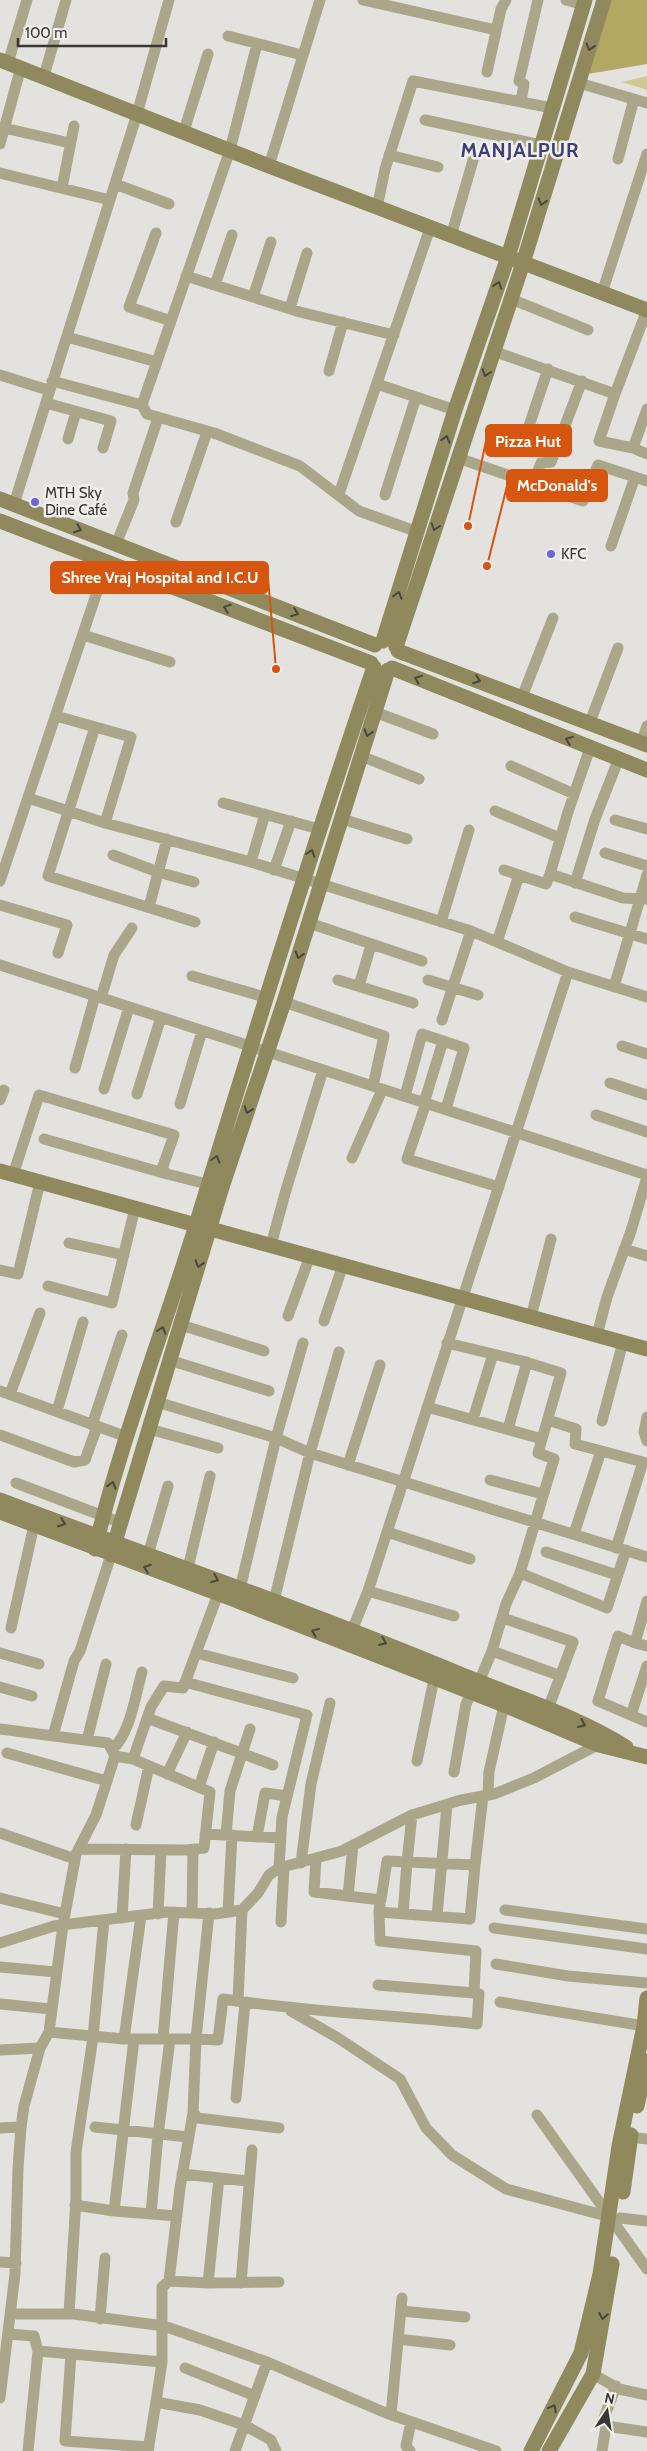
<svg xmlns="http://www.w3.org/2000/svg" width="647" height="2451" font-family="Cabin,sans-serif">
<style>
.green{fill:#cec895}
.water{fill:#b2a864}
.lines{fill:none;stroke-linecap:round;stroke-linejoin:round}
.street{stroke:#aaa689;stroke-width:11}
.secondary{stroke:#8f895d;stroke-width:15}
.oneway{stroke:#49473d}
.poi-dot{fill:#6a64dd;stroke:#f0efeb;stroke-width:2}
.labels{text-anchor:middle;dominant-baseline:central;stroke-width:5;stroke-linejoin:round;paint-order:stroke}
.poi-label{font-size:15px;fill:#373635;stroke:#f0efeb;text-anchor:start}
.district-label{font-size:20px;font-weight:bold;letter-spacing:1px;fill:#3e3e7a;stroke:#f0efeb}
.leader{fill:none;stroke:#d65610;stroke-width:2}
.callout-dot{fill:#d65610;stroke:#f0efeb;stroke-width:2}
.callout{fill:#d65610;stroke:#d65610;stroke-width:2}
.callout-label{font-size:16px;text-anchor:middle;font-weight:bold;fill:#fff}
</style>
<rect width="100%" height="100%" fill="#e3e2de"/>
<path class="green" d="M647,76V90L622,82Z"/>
<path class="water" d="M608,0H647V64L588,74Z"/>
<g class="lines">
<path class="street" d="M363,0L496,30
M566,0L584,5
M228,36L302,55
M257,44L230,150L142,405L147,414L214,433L300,466L359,511L418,532
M8,63L27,0
M487,72L501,9L506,0
M44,76L66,0
M579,83L647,103
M521,101L524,84L519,81L538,0
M425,120L541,145
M4,128L70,143
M184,131L208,54
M0,144L21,67
M389,155L438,167
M618,159L634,99
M269,166L320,0
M0,173L110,200
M115,184L169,204
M62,188L74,126
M377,208L385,169L413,81L552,108
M156,233L129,307L171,321
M451,236L474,157
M186,276L300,312L394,335
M215,285L232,235
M602,293L647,154
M253,297L271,242
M511,299L588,330
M290,308L307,253
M67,337L157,362
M493,351L615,394L599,441L633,448L647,454
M329,371L343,322
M0,375L48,390
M52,381L142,405
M377,384L455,410
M615,394L647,310
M46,403L111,421L103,448
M525,438L548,369
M68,439L76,412
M633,448L647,409
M458,458L583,501L598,465L647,481
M533,483L541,463L551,462L582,381
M339,494L430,228
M385,495L416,397
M14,504L137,114L169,0
M176,522L207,432
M116,544L134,500L133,493L158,418
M611,546L635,477
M83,635L170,662
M522,697L553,618
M375,712L433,734
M56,716L131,737L105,823
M590,722L618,648
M95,727L48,876L195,922
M641,743L647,726
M590,748L568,812L550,874L623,898L647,899
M361,756L419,779
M511,766L574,794
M28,798L105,823L251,862L471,931L568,972L647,997
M223,803L319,829
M495,811L560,838
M342,819L407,839
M615,820L647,829
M605,853L647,866
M113,855L158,872L194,882
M251,862L265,814
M274,870L291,821
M504,870L546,884L550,874
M0,881L107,562
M575,883L595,819L619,758
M0,905L67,925L58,953
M149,907L167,839
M575,917L647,939
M441,922L469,830
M309,923L422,961
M497,942L519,875
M0,965L647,1175
M192,976L268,998
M338,980L413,1003
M428,980L478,995
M359,986L371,945
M614,987L647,875
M101,998L114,955L132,928
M284,1002L384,1036L373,1086
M442,1020L471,931
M622,1046L647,1054
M75,1068L95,996
M610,1083L647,1095
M104,1089L129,1007
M137,1094L161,1017
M405,1096L422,1034L464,1048L446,1109
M0,1100L4,1090
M424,1103L443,1041
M426,1103L407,1159L499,1187
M180,1104L202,1031
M596,1115L647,1132
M44,1139L167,1174
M352,1158L382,1090
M13,1175L39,1095L174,1135L162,1169L167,1174L215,1186
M69,1243L124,1255
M271,1245L286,1190L323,1070
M624,1249L647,1256
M0,1270L18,1274L40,1182
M48,1286L112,1303L135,1208
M288,1316L310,1256
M531,1317L551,1239
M324,1321L343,1265
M181,1325L264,1351
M597,1335L607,1297L631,1231L647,1177
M169,1360L269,1391
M0,1391L127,1437
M10,1394L40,1313
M157,1402L276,1438L310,1453L647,1557
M427,1407L542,1439L561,1373L522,1361L447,1343
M57,1411L83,1322
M647,1417L644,1432L647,1441
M473,1419L493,1354
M548,1420L576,1429L575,1444L643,1462L616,1548
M602,1421L623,1342
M92,1425L122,1335
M149,1429L218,1448
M508,1429L527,1362
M0,1435L74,1462L85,1460L97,1427
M348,1465L380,1365
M490,1480L543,1494
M16,1483L119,1522
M387,1532L470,1559
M574,1534L601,1451
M546,1552L617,1575
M148,1555L168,1486
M188,1568L210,1476
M520,1573L607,1608L626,1550
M368,1591L454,1616
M235,1594L240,1589L276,1438L303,1343
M274,1601L310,1453L339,1352
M647,1601L635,1643L647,1646
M503,1618L573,1642L548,1709
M11,1628L34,1525
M349,1638L368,1591L568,972
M635,1643L618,1636L598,1701L647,1722
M492,1651L561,1676
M0,1653L39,1664
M196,1653L293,1678
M185,1682L307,1715L282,1817L279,1868
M479,1682L492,1651L506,1604L520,1573L554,1459L538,1453L542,1439
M0,1687L32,1696
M631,1715L647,1666
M147,1718L273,1765
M0,1729L108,1743L115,1756
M53,1736L74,1661L80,1651L111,1555
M87,1740L106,1664
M112,1750C131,1732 135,1696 142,1672
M7,1753L107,1781
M417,1761L434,1679
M454,1772L466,1704L471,1693
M167,1774L187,1732
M199,1787L214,1742
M488,1795L489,1772L504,1705
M412,1815L407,1862L475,1865L483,1796
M136,1825L149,1766
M0,1833L75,1859
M205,1834L281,1838
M226,1835L230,1791L250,1729
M257,1837L265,1793L287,1796
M79,1849L187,1850L204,1848L210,1792L133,1759
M316,1859L314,1892L381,1900L387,1861L407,1862L403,1914
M301,1863L311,1784L330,1703
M348,1896L353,1845
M0,1898L65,1914
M380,1904L379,1912L470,1919L475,1865
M505,1910L647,1929
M228,1912L232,1835
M192,1913L193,1850
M158,1914L161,1850
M437,1916L447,1805
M122,1918L126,1849
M281,1922L284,1867
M494,1928L647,1949
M0,1943L54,1926L167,1912L215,1914L242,1910L258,1893L269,1875L279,1868L342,1851L412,1815L461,1800L494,1794L534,1778L603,1742
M496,1964L568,1976L647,1983
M0,1967L56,1972
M378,1985L474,1993L476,1951L380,1941L379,1912
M238,2001L242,1910
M500,2002L644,2026
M0,2004L51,2009
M291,2011L338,2038L400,2079L426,2128L452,2155L506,2189L610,2217
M49,2032L124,2039L141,1916
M128,2039H196L209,1913
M134,2039L114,2211L177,2216
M163,2039L174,1912
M0,2050L40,2048L49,2032L63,1925L76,1854L96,1815L115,1756L133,1759L151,1707L164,1686L183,1688L218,1594
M236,2098L245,2003
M193,2113L198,2118L279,2128
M537,2115L647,2269
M21,2127L24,2106L40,2048
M95,2127L188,2137
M0,2128L21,2127L18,2168L15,2274L0,2398
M630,2137L647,2139
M182,2174L248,2181
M75,2205L114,2211
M151,2214L158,2135L170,2039
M620,2218L647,2221
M0,2262L16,2263
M279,2282L208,2283L169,2281L180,2188L193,2113L196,2039L218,2040L223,1999C307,2012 392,2015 477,2024L479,1994L474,1993
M208,2283L219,2178
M241,2283L252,2150
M401,2311L465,2317
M10,2314H74L164,2326L267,2362L386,2413L496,2451
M69,2314L76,2199V2152L93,2037L104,1920
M100,2319L105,2258
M8,2334L34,2336L38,2351
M398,2339L450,2345
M71,2354L65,2441L149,2447
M162,2362L156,2402L200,2410L244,2425L271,2440L276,2451
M185,2368L255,2396
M593,2374L619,2389L647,2395
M616,2386L604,2418L606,2426L647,2432
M391,2415L402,2298
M28,2451L38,2351L162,2362V2287L169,2281
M148,2451L156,2402
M235,2451L267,2362
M410,2451L406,2446L411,2422
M602,2451L606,2426"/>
<path class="secondary" d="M0,60L269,166L647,310
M0,499L375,645
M0,521L371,663
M383,641L455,410L508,257L585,0
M396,647L523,263L604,0
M398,651L647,745
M392,668L647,770
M0,1171L647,1349
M0,1500C154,1558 309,1611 460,1674C515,1697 575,1715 626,1747
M0,1512L230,1598L504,1705L599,1745L647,1757
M95,1549C121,1439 163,1333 196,1225C253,1038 311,851 374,667
M111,1555L222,1187L284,1002L388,670
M637,2106L647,2061
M623,2192L631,2135
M531,2451L581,2353L600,2274L619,2146L644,2026L647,1998
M549,2451L593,2374L612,2264"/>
</g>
<defs><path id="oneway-chevron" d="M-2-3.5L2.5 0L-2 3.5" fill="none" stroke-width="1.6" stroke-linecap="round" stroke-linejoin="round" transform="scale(1.25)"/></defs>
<g class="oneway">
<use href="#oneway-chevron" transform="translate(590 47) rotate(107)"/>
<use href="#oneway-chevron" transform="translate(542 202) rotate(107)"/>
<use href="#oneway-chevron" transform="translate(498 285) rotate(-71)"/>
<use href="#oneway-chevron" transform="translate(486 373) rotate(108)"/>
<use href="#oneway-chevron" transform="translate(446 439) rotate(-73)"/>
<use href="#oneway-chevron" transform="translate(435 527) rotate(108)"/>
<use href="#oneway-chevron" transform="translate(78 529) rotate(21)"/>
<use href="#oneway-chevron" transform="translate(398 595) rotate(-73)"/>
<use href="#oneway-chevron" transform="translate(227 608) rotate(-159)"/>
<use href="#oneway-chevron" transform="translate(295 613) rotate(21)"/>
<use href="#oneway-chevron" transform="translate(418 679) rotate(-158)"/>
<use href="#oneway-chevron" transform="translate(477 680) rotate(20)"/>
<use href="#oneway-chevron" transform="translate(368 733) rotate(107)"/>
<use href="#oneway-chevron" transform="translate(569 740) rotate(-158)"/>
<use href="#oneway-chevron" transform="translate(311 853) rotate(-72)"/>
<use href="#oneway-chevron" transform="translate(299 955) rotate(107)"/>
<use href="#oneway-chevron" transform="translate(248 1110) rotate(109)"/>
<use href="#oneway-chevron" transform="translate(216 1159) rotate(-72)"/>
<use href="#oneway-chevron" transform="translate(199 1264) rotate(107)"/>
<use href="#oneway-chevron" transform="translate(162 1330) rotate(-72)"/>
<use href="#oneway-chevron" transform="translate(112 1485) rotate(-73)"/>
<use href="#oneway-chevron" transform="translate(62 1523) rotate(21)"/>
<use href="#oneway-chevron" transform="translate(147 1568) rotate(-160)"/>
<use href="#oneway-chevron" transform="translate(215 1579) rotate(22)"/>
<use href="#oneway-chevron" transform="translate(315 1632) rotate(-158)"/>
<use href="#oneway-chevron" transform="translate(383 1642) rotate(23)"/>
<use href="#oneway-chevron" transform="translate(582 1724) rotate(24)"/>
<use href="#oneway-chevron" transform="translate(603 2316) rotate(100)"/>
<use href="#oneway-chevron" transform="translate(553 2408) rotate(-62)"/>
</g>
<g class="poi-dot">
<circle cx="35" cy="502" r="5"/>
<circle cx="551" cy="554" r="5"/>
</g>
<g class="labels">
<g class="poi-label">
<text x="45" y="493">MTH Sky<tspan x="45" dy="17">Dine Café</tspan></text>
<text x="561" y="554">KFC</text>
</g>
<g class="district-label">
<text x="520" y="150">MANJALPUR</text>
</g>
</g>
<path class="leader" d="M468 526L486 441M487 566L507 486M276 669L268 578"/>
<g class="callout-dot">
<circle cx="468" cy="526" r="5"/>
<circle cx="487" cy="566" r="5"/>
<circle cx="276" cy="669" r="5"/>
</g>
<g class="callout">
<rect x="486" y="425" width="85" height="31" rx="5"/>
<rect x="507" y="470" width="100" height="31" rx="5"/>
<rect x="51" y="562" width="217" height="31" rx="5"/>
</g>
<g class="callout-label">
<text x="528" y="447">Pizza Hut</text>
<text x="557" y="491">McDonald's</text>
<text x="160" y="583">Shree Vraj Hospital and I.C.U</text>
</g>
<g transform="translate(607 2411) rotate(12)" stroke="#f0efeb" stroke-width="4" paint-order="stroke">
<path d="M0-4L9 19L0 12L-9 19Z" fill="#373635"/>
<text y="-8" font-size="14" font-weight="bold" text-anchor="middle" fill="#373635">N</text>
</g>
<path d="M18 38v8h148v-8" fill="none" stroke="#373635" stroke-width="2.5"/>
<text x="25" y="38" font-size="15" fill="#373635" stroke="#f0efeb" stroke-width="4" paint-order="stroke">100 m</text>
</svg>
